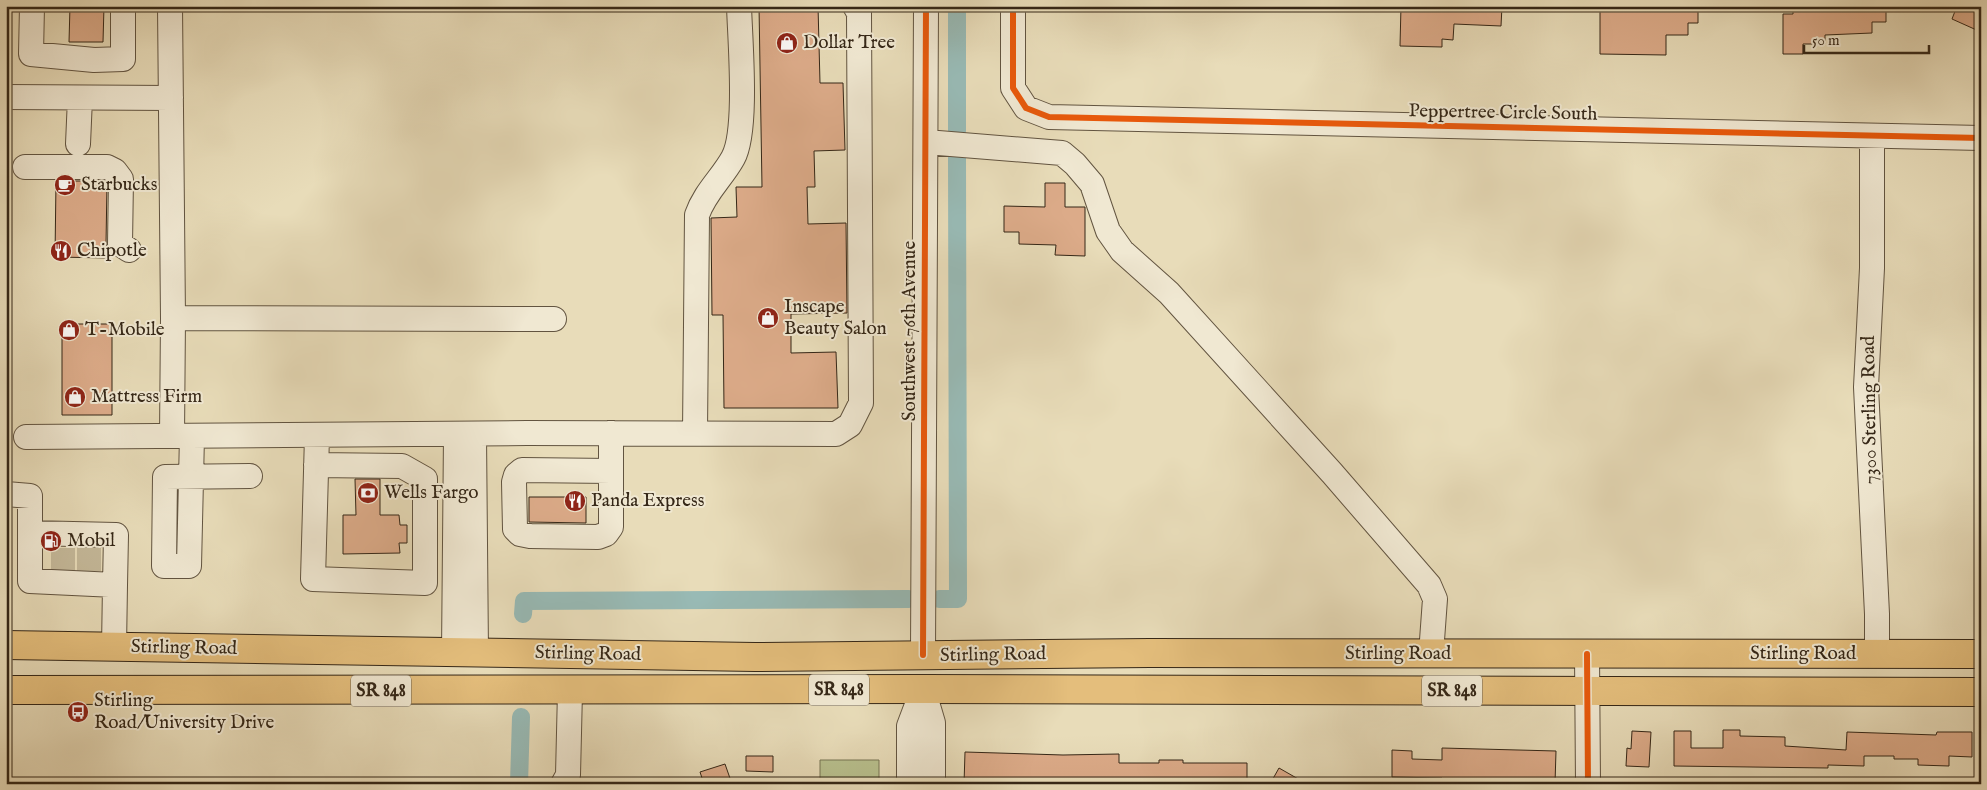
<svg xmlns="http://www.w3.org/2000/svg" width="1987" height="790" font-family="'IM FELL English',serif">
<style>
.green{fill:#b8c08e;stroke:#767452}
.lines{fill:none;stroke-linecap:round;stroke-linejoin:round}
.canal{stroke:#98bab5;stroke-width:18}
.building{fill:#dcab89;stroke:#352717}
.minor-tunnel{stroke:#c4b899;stroke-width:24;stroke-dasharray:24 12;stroke-linecap:butt}
.minor-casing{stroke:#625440;stroke-width:26}
.major-casing{stroke:#352717;stroke-width:30}
.minor{stroke:#f0e8d2;stroke-width:24}
.major{stroke:#e4be7c;stroke-width:28}
.cycleway-casing{stroke:#f0e8d2;stroke-width:9}
.cycleway{stroke:#e8590c;stroke-width:6}
.labels{text-anchor:middle;dominant-baseline:central;stroke-width:4;stroke-linejoin:round;paint-order:stroke}
.shield{fill:#f0e8d2;stroke:#6d614f;stroke-width:1}
.shield-label{font-size:18px;font-weight:bold;fill:#352717}
.poi-label{font-size:19px;fill:#352717;stroke:#f0e8d2;text-anchor:start}
.street-label{font-size:19px;fill:#352717;stroke:#f0e8d2}
</style>
<rect width="100%" height="100%" fill="#e8dcb9"/>
<filter id="stains"><feTurbulence type="fractalNoise" baseFrequency=".004" numOctaves="4"/><feColorMatrix values="0 0 0 0 .2 0 0 0 0 .09 0 0 0 0 .02 0 0 0 .5 -.17"/></filter>
<radialGradient id="worn" r=".72"><stop offset=".6" stop-color="#630" stop-opacity="0"/><stop offset="1" stop-color="#630" stop-opacity=".3"/></radialGradient>
<path class="green" d="M820,760H879V784H820Z"/>
<g class="lines">
<path class="canal" d="M957,6V131
M939,599H958L957,158
M523,614L524,601L909,599
M519,784L521,717"/>
</g>
<path class="building" d="M70,6H104L103,42H69Z
M759,6H818L820,83H843L845,150L814,151L815,187H807L808,224L846,223L847,313L791,314V353L836,352L838,408H724L723,315H712L711,218L737,217L736,187H762Z
M1401,6H1502L1501,26L1454,24L1453,40L1442,39V47L1400,46Z
M1600,6L1698,7V23H1688V35H1666V55L1600,54Z
M1793,6H1886V22H1872V33L1825,35V44H1803V54H1783V14H1793Z
M1957,6H1981V32L1952,19Z
M56,181H104L107,183L106,244L110,258L55,257Z
M1045,183H1065V207H1085V256L1055,255L1056,245L1019,244V232H1004V206L1045,207Z
M62,324H112V415H62Z
M355,479H380V515H399L400,525H407V543H399L400,553L343,554V515H356Z
M529,497H586V523L529,522Z
M1723,730H1740V736L1785,737V746L1846,750L1847,732L1936,735L1937,732H1972V757L1949,756V766L1918,765V759H1894V756H1864V766L1828,765V768L1674,766V731H1691V748H1723Z
M1632,731L1651,732L1649,767L1626,766L1627,748L1631,749Z
M1442,748L1556,751L1555,784H1441L1442,778L1392,777V750L1412,751V759L1442,760Z
M965,752L1063,755L1119,754V763H1159V760H1183V763H1247V784H964Z
M746,756H773V772L746,771Z
M725,764L732,784H704L700,772Z
M1279,768L1307,784H1270Z"/>
<g class="lines">
<path class="minor-tunnel" d="M89,547V573
M63,572V547"/>
<g class="minor-casing">
<path id="minor" d="M32,6L31,54L94,60L123,59V6
M170,6L173,318L172,436
M1013,6V88L1026,108L1049,117L1981,138
M6,97L171,98
M1872,136V268L1866,387L1877,614V654
M926,142L1062,153L1075,164L1092,184L1108,231L1122,251L1169,293L1332,473L1429,585L1435,599L1431,654
M78,144L80,98
M25,167H107L115,171L121,179L120,244L129,250
M173,318L554,319
M695,433L697,215C705,192 722,178 733,158C748,131 740,40 739,6
M474,435L476,653
M192,436L189,566H164L165,477L250,476
M26,437L527,433L836,434L850,425L861,403L859,13L855,6
M316,465L402,466L425,479V583L313,579L317,436
M611,471L522,470L516,475L514,482L515,529L520,534L530,536L598,537L606,534L611,527V433
M6,494L30,496V581L115,585L114,647
M30,533L116,535L115,585
M454,652L456,435
M1587,654L1588,784
M923,655L926,6
M923,689L933,723V784
M563,784L568,775L570,691
M909,784V726L923,689"/>
</g>
<g class="major-casing">
<path id="major" d="M6,645L755,657L1150,653L1981,654
M6,690L923,689L1981,692"/>
</g>
<use href="#minor" class="minor"/>
<use href="#major" class="major"/>
<g class="cycleway-casing">
<path id="cycleway" d="M1013,6V88L1026,108L1049,117L1981,138
M1587,654L1588,784
M923,655L926,6"/>
</g>
<use href="#cycleway" class="cycleway"/>
</g>
<defs>
<g id="shop-disc" transform="scale(1.125)"><circle r="9.5" fill="#8f2418" stroke="#f0e8d2"/><path d="M-5-2.5h2.3a2.7 3.5 0 0 1 5.4 0H5L5.5 6h-11ZM-1.5-2.5h3a1.5 2.3 0 0 0-3 0Z" fill="#fff"/></g>
<g id="cafe-disc" transform="scale(1.125)"><circle r="9.5" fill="#8f2418" stroke="#f0e8d2"/><path d="M-5.5-4.5H6V0H3Q3 3.5 0 3.5H-2.5Q-5.5 3.5-5.5 0ZM3-3.2v2h1.7v-2ZM-6 4.5H4V6H-6Z" fill="#fff"/></g>
<g id="restaurant-disc" transform="scale(1.125)"><circle r="9.5" fill="#8f2418" stroke="#f0e8d2"/><path d="M-5-6h1v4h1v-4h1v4h1v-4h1v5L-1.5 .5V6h-2V.5L-5-1ZM5-6V6H3V1.5H1.5Q1.5-4 5-6Z" fill="#fff"/></g>
<g id="bank-disc" transform="scale(1.125)"><circle r="9.5" fill="#8f2418" stroke="#f0e8d2"/><path d="M-6-4H6V4H-6ZM0-2.3a2.3 2.3 0 1 0 0 4.6a2.3 2.3 0 1 0 0-4.6Z" fill="#fff"/></g>
<g id="fuel-disc" transform="scale(1.125)"><circle r="9.5" fill="#8f2418" stroke="#f0e8d2"/><path d="M-5.5-6h7V0h2V4h1.3V-2.5L3-4.5l.8-.8L6-3V5H2.5V1h-1V6h-7ZM-4.2-4.7v3.2H.2V-4.7Z" fill="#fff"/></g>
<g id="bus-disc" transform="scale(1.125)"><circle r="9.5" fill="#8f2418" stroke="#f0e8d2"/><path d="M-5-6H5V4H4V6H2V4H-2V6H-4V4H-5ZM-3.5-4V0h7V-4ZM-3.5 1.2v1.5H-2V1.2ZM2 1.2v1.5H3.5V1.2Z" fill="#fff"/></g>
</defs>
<g fill-rule="evenodd">
<use href="#shop-disc" x="787" y="43"/>
<use href="#cafe-disc" x="65" y="185"/>
<use href="#restaurant-disc" x="61" y="251"/>
<use href="#shop-disc" x="768" y="318"/>
<use href="#shop-disc" x="69" y="330"/>
<use href="#shop-disc" x="75" y="397"/>
<use href="#bank-disc" x="368" y="493"/>
<use href="#restaurant-disc" x="575" y="501"/>
<use href="#fuel-disc" x="51" y="541"/>
<use href="#bus-disc" x="78" y="712"/>
</g>
<g class="labels">
<g class="shield">
<rect x="809" y="674.5" width="60" height="31" rx="4"/>
<rect x="351" y="675.5" width="60" height="31" rx="4"/>
<rect x="1422" y="675.5" width="60" height="31" rx="4"/>
</g>
<g class="shield-label">
<text x="839" y="690">SR 848</text>
<text x="381" y="691">SR 848</text>
<text x="1452" y="691">SR 848</text>
</g>
<g class="poi-label">
<text x="803" y="43">Dollar Tree</text>
<text x="81" y="185">Starbucks</text>
<text x="77" y="251">Chipotle</text>
<text x="784" y="307">Inscape<tspan x="784" dy="22">Beauty Salon</tspan></text>
<text x="85" y="330">T-Mobile</text>
<text x="91" y="397">Mattress Firm</text>
<text x="384" y="493">Wells Fargo</text>
<text x="591" y="501">Panda Express</text>
<text x="67" y="541">Mobil</text>
<text x="94" y="701">Stirling<tspan x="94" dy="22">Road/University Drive</tspan></text>
</g>
<g class="street-label">
<text transform="translate(1503 113) rotate(1)">Peppertree Circle South</text>
<text transform="translate(910 331) rotate(-90)">Southwest 76th Avenue</text>
<text transform="translate(1870 410) rotate(-91)">7300 Sterling Road</text>
<text transform="translate(184 648) rotate(1)">Stirling Road</text>
<text transform="translate(588 654) rotate(1)">Stirling Road</text>
<text x="1398" y="654">Stirling Road</text>
<text x="1803" y="654">Stirling Road</text>
<text transform="translate(993 655) rotate(-1)">Stirling Road</text>
</g>
</g>
<rect width="1987" height="790" fill="none" stroke="#e8dcb9" stroke-width="25"/>
<rect x="8" y="8" width="1972" height="775" fill="none" stroke="#352717" stroke-width="2.5"/>
<rect x="12" y="12" width="1962" height="765" fill="none" stroke="#352717"/>
<path d="M1804 45v8h125v-8" fill="none" stroke="#352717" stroke-width="2.5"/>
<text x="1812" y="45" font-size="15" fill="#352717" stroke="#f0e8d2" stroke-width="4" paint-order="stroke">50 m</text>
<rect width="100%" height="100%" filter="url(#stains)"/>
<rect width="100%" height="100%" fill="url(#worn)"/>
</svg>
